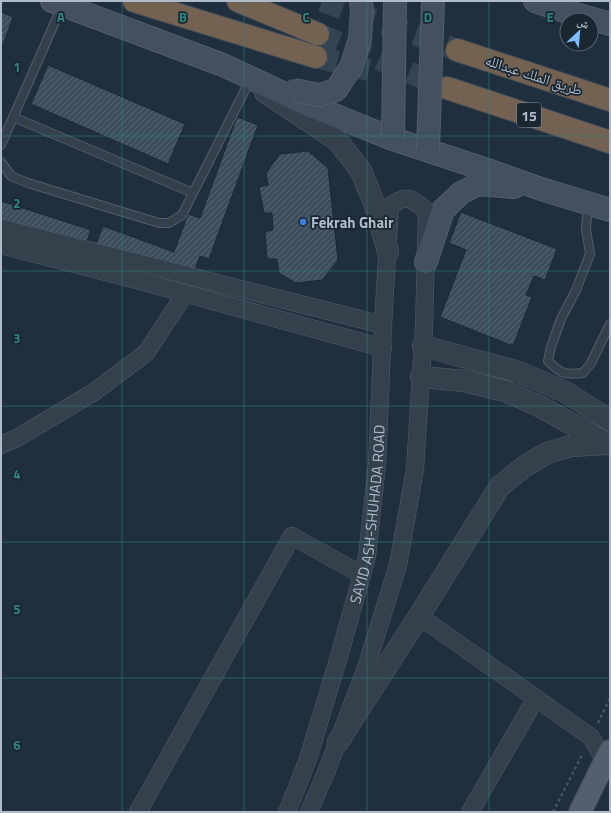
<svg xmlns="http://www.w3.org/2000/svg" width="611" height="813" font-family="'Titillium Web','Noto Naskh Arabic',sans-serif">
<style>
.building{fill:url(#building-hatch);stroke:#1c2833}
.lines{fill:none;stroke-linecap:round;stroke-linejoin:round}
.motorway-tunnel{stroke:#354452;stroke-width:22;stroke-dasharray:22 11;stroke-linecap:butt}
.service-casing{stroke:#525e6a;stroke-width:10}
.minor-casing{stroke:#525e6a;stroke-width:18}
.tertiary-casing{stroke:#525e6a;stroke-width:22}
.secondary-casing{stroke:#525e6a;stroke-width:24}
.primary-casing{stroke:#3e4a55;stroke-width:24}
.motorway-casing{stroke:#3f4b57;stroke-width:24}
.path{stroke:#405a5a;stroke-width:2.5;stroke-dasharray:3 3;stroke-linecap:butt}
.service{stroke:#34414d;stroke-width:8}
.minor{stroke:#34414d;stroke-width:17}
.tertiary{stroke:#34414d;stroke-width:21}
.secondary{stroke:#425060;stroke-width:22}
.primary{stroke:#52606d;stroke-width:22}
.motorway{stroke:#736251;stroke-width:22}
.secondary-bridge-casing{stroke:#525e6a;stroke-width:24;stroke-linecap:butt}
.secondary-bridge{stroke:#425060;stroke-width:22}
.grid{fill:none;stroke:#2f8480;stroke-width:1;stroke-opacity:0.55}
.shop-dot{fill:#3f7fe0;stroke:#1a2631;stroke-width:1.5}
.labels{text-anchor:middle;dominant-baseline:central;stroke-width:3.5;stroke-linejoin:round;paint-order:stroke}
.shield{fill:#1a2631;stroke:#828e9b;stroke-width:1}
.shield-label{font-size:14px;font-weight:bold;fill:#afbbc8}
.street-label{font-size:15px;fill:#afbbc8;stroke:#1a2631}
.poi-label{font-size:15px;font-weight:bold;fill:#afbbc8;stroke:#1a2631;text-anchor:start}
.grid-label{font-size:13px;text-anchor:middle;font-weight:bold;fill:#2f8480;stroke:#1a2631;stroke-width:3.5;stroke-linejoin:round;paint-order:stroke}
</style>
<defs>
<pattern id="building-hatch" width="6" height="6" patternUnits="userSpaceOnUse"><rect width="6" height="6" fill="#3c4e5c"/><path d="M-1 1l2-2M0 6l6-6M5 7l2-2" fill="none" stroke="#566672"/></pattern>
</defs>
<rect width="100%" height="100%" fill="#202f3d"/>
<path class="building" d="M1,12L13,17L1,50Z
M48,65L185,124L168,164L31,104Z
M237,117L258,125L209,259L200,256L191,279L96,244L103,226L174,252L188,214L200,218Z
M308,151L328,168L338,260L322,280L296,283L279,273L277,259H267L265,232L273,230L272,213H264L259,187L268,185L266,173L280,154Z
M1,201L91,230L84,249L1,222Z
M461,212L557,249L545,280L534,276L526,295L532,297L513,346L440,317L466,250L449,243Z"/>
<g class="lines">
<path class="motorway-tunnel" d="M322,1L457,50
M318,34L446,88
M316,57L369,70"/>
<g class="service-casing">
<path id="service" d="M13,117L193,193
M1,145L62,6
M1,162L11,176L28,183L159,223H169L182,215L249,82
M588,204L586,229L590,254L576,290L561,319L551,347L548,361C561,374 564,375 583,373L591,363L610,324"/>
</g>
<g class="minor-casing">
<g id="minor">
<path d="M1,228L383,325"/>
<path d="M1,245L133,279L383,348"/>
<path d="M1,445L17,438L94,392L146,353L185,294"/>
<path d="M419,616L591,737L605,761"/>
<path d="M138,812L292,536L362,575"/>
<path id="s1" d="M287,812L307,762L338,660L367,557L377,464L383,325L390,206C408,193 411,199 427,211L424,328L415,469L398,565L365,671L327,770L309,812"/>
<path d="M470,812L536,698"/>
</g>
</g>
<g class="tertiary-casing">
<path id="tertiary" d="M265,92L337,140L361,171L374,203L388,252
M423,346L519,372L565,392L610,420
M421,377L465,381L505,391L541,407L608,444
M338,742L419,616L500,486L525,466L547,453L571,446L607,444"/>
</g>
<g class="secondary-casing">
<path id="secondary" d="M52,1L223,65L306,104L393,139L493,172L541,189L610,210
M535,1L565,11L610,24
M426,262L443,210L461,193L478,184L514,187"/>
</g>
<g class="primary-casing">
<path id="primary" d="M580,812L610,751"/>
</g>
<g class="motorway-casing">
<path id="motorway" d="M134,1L316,57
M238,1L318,34
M457,50L610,100
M447,88L610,142"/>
</g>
<path class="path" d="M598,723L610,698
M553,812L583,753"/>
<use href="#service" class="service"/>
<use href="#minor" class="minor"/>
<use href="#tertiary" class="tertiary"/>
<use href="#secondary" class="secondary"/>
<use href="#primary" class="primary"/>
<use href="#motorway" class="motorway"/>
<g class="secondary-bridge-casing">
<path id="secondary-bridge" d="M294,90L320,95L336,90L351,67L360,39L362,11L361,1
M393,139L395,1
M428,150L433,1"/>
</g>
<use href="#secondary-bridge" class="secondary-bridge"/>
</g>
<path class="grid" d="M122,1V812M244,1V812M367,1V812M489,1V812M1,136H610M1,271H610M1,406H610M1,542H610M1,678H610"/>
<circle class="shop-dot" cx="303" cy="222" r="4"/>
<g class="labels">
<rect class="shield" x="517" y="103" width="24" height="24" rx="3"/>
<g class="shield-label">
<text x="529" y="115">15</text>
</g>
<g class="street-label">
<text transform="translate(534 75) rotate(18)">طريق الملك عبدالله</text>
<text stroke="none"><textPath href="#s1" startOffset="310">SAYID ASH-SHUHADA ROAD</textPath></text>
</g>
<g class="poi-label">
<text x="311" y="222">Fekrah Ghair</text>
</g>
</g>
<g class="grid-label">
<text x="61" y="22">A</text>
<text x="183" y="22">B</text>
<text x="306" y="22">C</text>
<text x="428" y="22">D</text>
<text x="550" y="22">E</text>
<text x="17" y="72">1</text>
<text x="17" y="208">2</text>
<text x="17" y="343">3</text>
<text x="17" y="479">4</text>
<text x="17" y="614">5</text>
<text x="17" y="750">6</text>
</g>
<rect width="611" height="813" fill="none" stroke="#afbbc8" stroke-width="4"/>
<g transform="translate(579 32) rotate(26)"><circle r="19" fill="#1a2631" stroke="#56626d"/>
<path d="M0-3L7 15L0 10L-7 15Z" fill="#7ebcff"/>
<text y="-6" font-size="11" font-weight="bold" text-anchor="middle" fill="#afbbc8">ش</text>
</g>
</svg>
